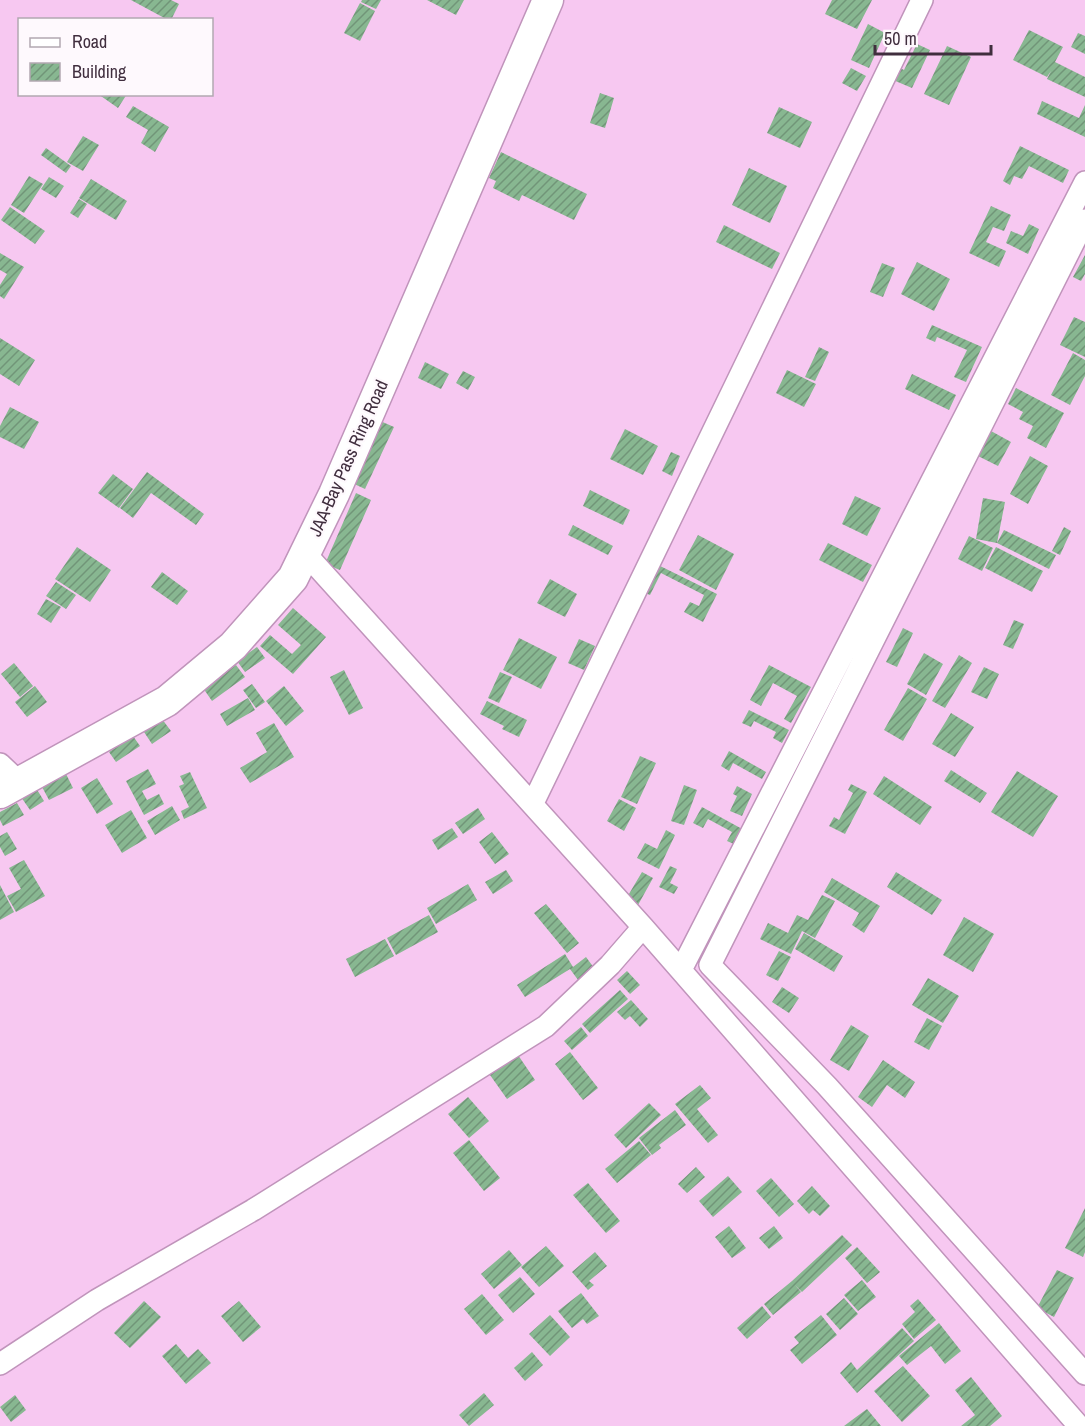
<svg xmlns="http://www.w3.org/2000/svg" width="1085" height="1426" font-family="'Archivo Narrow',sans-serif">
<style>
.building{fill:url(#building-hatch)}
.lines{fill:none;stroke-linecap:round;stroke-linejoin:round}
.minor-casing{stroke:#c094bb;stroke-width:24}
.highway-casing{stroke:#c094bb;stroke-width:33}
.minor{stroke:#fff;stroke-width:21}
.highway{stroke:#fff;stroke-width:30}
.labels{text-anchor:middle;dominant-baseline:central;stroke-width:4.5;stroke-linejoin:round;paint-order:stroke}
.street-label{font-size:18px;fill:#402e3e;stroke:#fef9fd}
</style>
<defs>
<pattern id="building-hatch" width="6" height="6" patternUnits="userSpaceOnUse" patternTransform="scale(1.5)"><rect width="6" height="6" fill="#88b791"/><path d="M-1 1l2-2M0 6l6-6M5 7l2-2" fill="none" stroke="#719578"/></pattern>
</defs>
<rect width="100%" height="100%" fill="#f7c8f1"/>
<path class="building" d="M131,0H171L179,4L171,20H168Z
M362,0H381L376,9L361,2Z
M427,0H464L456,15Z
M832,0H872L857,29L825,14Z
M360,3L375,11L360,41L344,33Z
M868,24L885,33L869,68L851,60Z
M1029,30L1063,47L1055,62L1085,77V97L1047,79L1051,71L1047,77L1013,60Z
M1078,33L1085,36V54L1071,47Z
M917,44L930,50L912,88L886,77L892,64L904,70Z
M947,46L971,57L949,105L924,94Z
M851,68L866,76L857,91L842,83Z
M600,93L614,98L605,128L590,123Z
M98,94H127L118,108Z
M1042,101L1079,118L1085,105V137L1037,114Z
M133,106L169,127L155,152L141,143L148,130L126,117Z
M779,107L812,122L800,148L767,133Z
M83,136L99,145L83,171L67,162Z
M1020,146L1069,170L1063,183L1029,166L1022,179L1014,176L1010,185L1003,181Z
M46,148L71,166L66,173L41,155Z
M501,152L587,194L574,220L522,195L519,201L493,188L496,181L489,178Z
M749,168L787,186L770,223L732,205Z
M29,176L43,184L24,213L11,205Z
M49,177L64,186L56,198L41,189Z
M91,179L127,201L116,220L79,198Z
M79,199L87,204L78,218L70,213Z
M991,206L1011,215L1004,231L993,227L986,242L1006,251L999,267L969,253Z
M10,207L45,231L35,244L1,220Z
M1029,224L1039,229L1028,254L1006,243L1011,231L1023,236Z
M724,225L780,253L772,269L716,242Z
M0,253L24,267L4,299L0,296V285L7,274L0,270Z
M1085,255V274L1081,281L1073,277Z
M917,262L950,279L934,311L901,294Z
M882,263L895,268L883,297L870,292Z
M1074,317L1085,322V357L1060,345Z
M932,325L982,347L966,382L954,377L967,350L937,337L935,342L926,338Z
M0,338L35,360L19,386L0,374Z
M819,347L829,352L815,381L805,377Z
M1073,353L1085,360V376L1070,405L1051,395Z
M425,362L449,374L441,389L418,378Z
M787,370L816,384L804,407L776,393Z
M463,371L475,377L468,390L456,383Z
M912,374L956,395L949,410L905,389Z
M1016,388L1064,413L1046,448L1027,438L1033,426L1019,419L1023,412L1008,404Z
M10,407L39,422L24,449L0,437V426Z
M378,420L394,427L365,489L350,482Z
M625,429L658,446L643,475L610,459Z
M991,431L1011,442L998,466L978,456Z
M671,452L680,456L672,476L662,471Z
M1030,456L1048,466L1028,504L1010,494Z
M147,472L204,514L196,525L151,493L133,518L120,508Z
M113,474L133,489L119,508L98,493Z
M590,490L630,510L623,525L583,506Z
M356,493L371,500L340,570L325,564Z
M855,496L881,508L867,536L842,524Z
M983,498L1005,502L997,543L976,539Z
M573,525L613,546L608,555L568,535Z
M1064,527L1071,531L1060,555L1052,551Z
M1004,530L1056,555L1049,569L997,543Z
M698,535L734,554L716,590L679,570Z
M969,536L993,548L982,571L958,559Z
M828,543L872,565L863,582L819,560Z
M77,547L111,570L90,602L55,579Z
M996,547L1043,571L1032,592L985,568Z
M654,563L717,594L703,622L684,612L690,602L699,606L704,595L661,573L650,595L640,591Z
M162,572L188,591L177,605L151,587Z
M550,579L577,594L565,617L537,603Z
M56,582L76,595L66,609L46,596Z
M46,599L61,607L51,623L37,614Z
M293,608L326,637L293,674L260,646L270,635L292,654L301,645L278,625Z
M1014,620L1024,624L1013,649L1003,645Z
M903,628L913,633L897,667L886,662Z
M519,638L557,657L541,689L503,670Z
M579,639L595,646L584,670L568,663Z
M257,647L265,658L245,672L237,661Z
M924,653L943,664L926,695L907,684Z
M959,655L972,663L945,708L932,701Z
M14,663L33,686L20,697L1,674Z
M236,665L245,677L212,701L203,688Z
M769,665L811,687L791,723L784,719L797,696L773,683L761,706L750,700Z
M984,667L999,674L987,699L971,692Z
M344,670L363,708L349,715L330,677Z
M500,672L512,677L499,703L488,698Z
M252,684L265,702L256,708L243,690Z
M35,686L47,702L27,717L15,702Z
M284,686L304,711L286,726L266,701Z
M908,688L927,699L903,741L884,730Z
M248,698L255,710L227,726L220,714Z
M487,701L527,720L519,737L502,729L504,726L480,714Z
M749,710L789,730L782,743L773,738L776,732L754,721L751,727L742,723Z
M951,713L974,727L955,757L932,744Z
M162,719L171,731L152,744L144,732Z
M274,723L294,757L250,783L240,768L267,752L256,733Z
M133,736L140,746L116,762L109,752Z
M729,751L766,772L762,779L733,763L729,771L721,766Z
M640,756L656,763L637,804L621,797Z
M148,769L156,784L142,791L147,800L159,794L164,804L144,815L126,781Z
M951,770L987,793L980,803L944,781Z
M1017,771L1058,796L1033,837L991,812Z
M65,772L73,788L49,800L41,785Z
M190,772L207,808L184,819L181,811L189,807L179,786L184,784L180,776Z
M884,776L932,807L920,825L873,794Z
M97,778L113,804L97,814L81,788Z
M851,784L867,792L845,834L829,826L834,817L839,820L853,793L848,790Z
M684,785L697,790L684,825L671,821Z
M737,786L752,794L742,816L730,811L737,796L733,794Z
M36,788L44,801L30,810L21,797Z
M619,799L636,808L624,831L607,821Z
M17,803L24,815L3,826L0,820V812Z
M172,806L180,820L155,835L147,821Z
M702,807L744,830L736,845L727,841L732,832L708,819L703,828L693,823Z
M478,808L485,819L463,834L455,823Z
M131,810L147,838L122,853L105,825Z
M452,828L458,837L438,850L432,840Z
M666,830L675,835L659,869L637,858L645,843L657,849Z
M7,832L17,849L5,856L0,847V836Z
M492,832L509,854L495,864L479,842Z
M24,860L45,896L16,912L7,896L21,889L9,868Z
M670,866L677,869L670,883L678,887L674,894L659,887Z
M506,870L513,881L493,894L485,882Z
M642,872L653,878L638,905L626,899Z
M896,872L942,900L932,915L887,887Z
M832,878L880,906L864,933L852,925L859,913L824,892Z
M468,884L477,900L436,924L427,908Z
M0,885L14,912L0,920Z
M822,895L835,901L815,938L802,931L791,954L760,939L768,923L788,933L797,915L808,920Z
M546,904L579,943L567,953L534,913Z
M429,915L438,932L396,955L387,938Z
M964,917L994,934L973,972L943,955Z
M804,933L843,956L834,972L795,949Z
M385,939L394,956L355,977L346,959Z
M779,951L791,957L778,981L766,975Z
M565,954L573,967L586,957L597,972L581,984L570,969L525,997L517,985Z
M627,971L640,985L630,994L617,980Z
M928,978L959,996L943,1023L912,1005Z
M782,987L799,998L789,1013L772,1002Z
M620,990L628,999L590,1033L582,1024Z
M631,1000L648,1019L640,1027L630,1016L625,1020L617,1012Z
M927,1018L942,1026L929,1050L914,1042Z
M851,1025L869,1036L849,1071L830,1060Z
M581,1027L588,1036L572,1050L564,1041Z
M570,1052L598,1088L583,1100L555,1064Z
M518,1055L535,1080L507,1099L490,1075Z
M883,1060L915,1082L905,1098L887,1085L872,1107L858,1097Z
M700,1085L711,1098L697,1109L718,1135L708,1143L675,1104Z
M468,1097L489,1121L469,1138L448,1114Z
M649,1103L661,1115L626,1148L614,1135Z
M675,1110L686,1125L659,1145L661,1148L652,1155L639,1138Z
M469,1140L500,1178L484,1191L453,1153Z
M639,1141L651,1155L617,1183L605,1169Z
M696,1167L705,1177L687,1193L678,1184Z
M728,1176L742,1192L713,1217L699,1201Z
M771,1178L794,1204L779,1217L756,1191Z
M588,1183L620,1221L606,1233L573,1195Z
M812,1186L830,1206L820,1216L813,1210L809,1214L797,1201Z
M1085,1208V1252L1083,1257L1065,1248Z
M729,1226L746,1248L732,1258L715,1237Z
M774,1226L783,1238L769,1249L759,1238Z
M842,1235L852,1245L802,1292L795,1285L801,1292L773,1315L764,1304L792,1281Z
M546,1246L564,1266L539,1287L521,1267Z
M857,1247L880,1272L867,1283L845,1258Z
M509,1250L522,1265L494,1289L481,1274Z
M595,1252L607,1266L589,1281L594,1285L588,1290L572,1272Z
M1057,1270L1074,1278L1054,1317L1037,1308Z
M520,1277L535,1294L513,1313L498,1295Z
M862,1280L876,1297L858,1311L844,1295Z
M581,1293L599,1316L587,1324L583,1319L572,1328L558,1311Z
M482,1294L504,1320L486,1335L464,1309Z
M844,1298L858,1314L840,1330L826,1314Z
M918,1299L936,1320L914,1339L902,1324L915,1312L910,1306Z
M144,1301L161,1317L130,1348L114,1333Z
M239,1301L261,1327L243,1342L221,1316Z
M762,1306L771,1317L747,1339L737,1328Z
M550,1315L570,1337L550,1356L529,1334Z
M821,1315L837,1335L802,1364L790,1350L799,1343L794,1337Z
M939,1323L961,1351L945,1364L931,1346L907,1365L899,1356Z
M902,1328L914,1341L857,1393L840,1373L851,1362L857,1370Z
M176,1344L188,1358L198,1349L211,1363L186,1384L162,1356Z
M532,1352L543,1365L525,1381L514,1368Z
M903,1366L930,1396L902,1422L874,1391Z
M971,1377L1002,1416L990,1426H961L975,1415L955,1390Z
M484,1393L494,1405L469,1426L459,1415Z
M15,1395L26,1410L11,1422L0,1407Z
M867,1409L881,1426H844L852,1420Z"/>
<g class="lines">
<g class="minor-casing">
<path id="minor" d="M1085,220L710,965L827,1086L1085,1374
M305,553L643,927L1079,1426
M0,764L20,783
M533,803L922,0
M681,970L1085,182
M0,1364L97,1300L253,1210L546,1026L610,965L643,927"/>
</g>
<g class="highway-casing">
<path id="highway" d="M0,793L167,701L233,646L293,578L334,494L548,0"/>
</g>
<use href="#minor" class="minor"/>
<use href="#highway" class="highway"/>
</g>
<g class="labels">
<g class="street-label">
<text transform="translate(348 458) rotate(-66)">JAA-Bay Pass Ring Road</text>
</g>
</g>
<rect x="18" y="18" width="195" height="78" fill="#fef9fd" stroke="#b2a8b1" stroke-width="1.5"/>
<rect x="30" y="38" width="30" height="9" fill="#ffffff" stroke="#b2a8b1" stroke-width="1.5"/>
<text x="72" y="48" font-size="18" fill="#402e3e">Road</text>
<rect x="30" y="63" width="30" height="18" fill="url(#building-hatch)" stroke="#b2a8b1" stroke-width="1.5"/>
<text x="72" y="78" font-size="18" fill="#402e3e">Building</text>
<path d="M875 45v9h116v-9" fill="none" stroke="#402e3e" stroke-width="3"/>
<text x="884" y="45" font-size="18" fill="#402e3e" stroke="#fef9fd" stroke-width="4.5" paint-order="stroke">50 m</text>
</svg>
